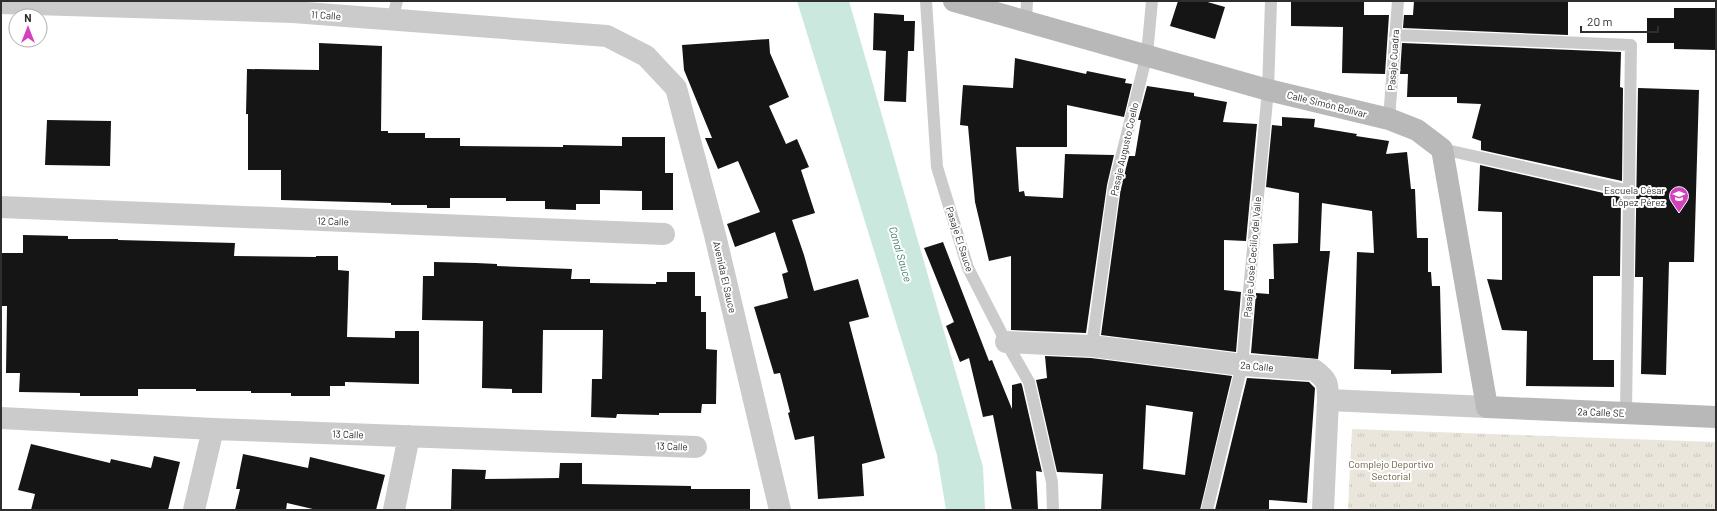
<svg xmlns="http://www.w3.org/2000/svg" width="1717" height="511" font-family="Barlow,sans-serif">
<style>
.park{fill:url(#park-tufts)}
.water{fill:#cae8dd}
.building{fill:#151515;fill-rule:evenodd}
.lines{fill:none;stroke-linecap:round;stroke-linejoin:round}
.lane{stroke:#cbcbcb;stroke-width:12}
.street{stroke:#cbcbcb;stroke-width:22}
.secondary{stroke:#b8b8b8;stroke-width:22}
.labels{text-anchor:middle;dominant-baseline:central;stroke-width:4;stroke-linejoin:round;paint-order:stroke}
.street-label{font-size:10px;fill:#2e2e2e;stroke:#fff}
.poi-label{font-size:10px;fill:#2e2e2e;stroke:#fff;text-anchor:end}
.park-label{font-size:10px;fill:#655c3f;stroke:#fff}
.water-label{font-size:11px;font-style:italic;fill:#408269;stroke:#fff}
</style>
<defs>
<pattern id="park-tufts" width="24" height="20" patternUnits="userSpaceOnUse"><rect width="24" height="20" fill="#eae6dc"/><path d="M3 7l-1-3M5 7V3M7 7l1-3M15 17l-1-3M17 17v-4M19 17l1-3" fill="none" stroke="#c9c6bd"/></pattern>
</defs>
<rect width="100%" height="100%" fill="#fff"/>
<path class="park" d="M1352,429L1716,442V510H1348Z"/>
<path class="water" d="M797,1H849L983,467L985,510H946L937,455Z"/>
<path class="building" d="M1178,1H1204L1225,7L1215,39L1170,26Z
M1291,1H1364V15H1389L1385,74L1342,73L1343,27L1291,26Z
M1414,1H1568V35L1403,28L1404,15H1413Z
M1674,8H1716V50L1674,49V43H1647V18H1674Z
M874,13L904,15V21H915L914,51H908L906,102L884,101L886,51L873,50Z
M769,39L770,53L789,97L769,106L786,144L797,139L809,167L801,170L815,213L792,220L804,255L814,291L858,279L869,317L849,322L885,458L862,464L864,496L818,499L814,436L795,440L788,413L790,412L780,373L774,374L754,307L788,298L782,274L788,272L775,232L735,247L727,224L760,212L738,161L718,169L705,138H712L684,70L682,45Z
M319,43L382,46L381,131H388V133H425V138H460V146L563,147V145L622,146V137H665V173H673V210H642V191L600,190V204H576V210L545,209V201H506V198H450V208H427V205H391V203L281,200V170H248V114H246L247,69L319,70Z
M1402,43L1621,52L1620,87L1623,88L1622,181L1481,150V141L1472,138L1481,104L1457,103V97H1407L1408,74H1400Z
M1015,58L1086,74L1087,71L1126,79L1125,83L1132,84L1124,117L1067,105V147H1016L1019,192L1024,191L1025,196L1063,198L1065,154L1114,155L1107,185L1086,333L1011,330V256L989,261L975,202L968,126L960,125L963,85L1013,88Z
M1147,86L1194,93V96L1227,102L1223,122L1257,124L1246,241L1224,240V290L1241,292L1236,352L1101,335L1121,187L1129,156H1135L1141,120H1138Z
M1638,88L1699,90L1694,262H1669L1666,375L1641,374L1643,277H1635Z
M1282,117L1315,119L1314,127L1357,134L1356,136L1389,141L1386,154L1407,152L1411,189H1415L1417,238H1428V272H1431L1432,286H1440L1442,373L1391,374V370L1354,369L1357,252L1374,253L1372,211L1322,203L1320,251H1330L1318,359L1251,353L1256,293L1269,294V279H1274L1273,244L1298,243L1299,193L1266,187L1272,125L1282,126Z
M47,120L111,121L110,166L45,165Z
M1480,165L1621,197L1620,276H1593V360H1614V387L1526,386L1527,331L1502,330L1487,279L1502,280V212L1478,211Z
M23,235L68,236V239H118V240L235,243L234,256L316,257V256H338V270L349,271L347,337L395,338V331H419V384L345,382V386H330V396H291V393H251V391H196V389H138V396H80V393L19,392L20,373H6L7,306H1V253H23Z
M943,242L989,361L992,360L1012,409V385L1021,383L1022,385L1042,472L1036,471L1038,510H1012L993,415L983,417L969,358L960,362L946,326L954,322L924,248Z
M434,262L476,263L497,264V266L572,269L571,279H590V283L656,284V282H667V272H695V296H701V312H706V349L717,350L716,404H702L701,413H659V415L617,414L616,418L591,417L592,379H602L603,330H543L542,393H512V389L482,388L483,321L422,320L423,276H434Z
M1045,356L1091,358L1232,376L1200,510H1101L1103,474L1057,472L1036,380L1047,378ZM1146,405L1193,412L1185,475L1143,469Z
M1247,378L1309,382L1315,388L1307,503L1269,500V510H1215Z
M31,444L110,463L111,459L151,468L154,456L180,462L168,510H31L35,494L18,490Z
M243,454L308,468L310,457L385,475L376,510H317L287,503L286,510H235L240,489H236Z
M560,463H582V484L691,486V489H750V510H451L452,469L486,470L485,479L559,478Z"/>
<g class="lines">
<path class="lane" d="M926,1L937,167L968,268L1006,342L1029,382L1052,482L1053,510
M392,20L397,1
M1026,21L1027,1
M1395,35L1631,45L1626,413
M1389,119L1398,1
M1442,149L1630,191
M1092,346L1114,186L1147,54L1152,1
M1207,510L1242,365L1268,90L1271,1"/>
<path class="street" d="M1,3L293,12L607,36L646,56L676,88L715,235L780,510
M1,207L664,234
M1006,342L1092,346L1242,365L1314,370C1328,380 1328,384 1328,400L1487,407
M1,418L213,429L696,447
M194,510L213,429
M394,510L409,436
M1323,510L1328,400"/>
<path class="secondary" d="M954,1L1268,90L1389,119L1417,130L1442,149L1487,407L1716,417"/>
</g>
<defs>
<g id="school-pin" transform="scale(1)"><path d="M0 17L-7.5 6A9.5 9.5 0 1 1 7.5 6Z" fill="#d440bd" stroke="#fff"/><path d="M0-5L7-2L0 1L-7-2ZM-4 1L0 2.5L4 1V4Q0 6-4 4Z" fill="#fff"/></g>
</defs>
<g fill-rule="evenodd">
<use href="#school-pin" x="1679" y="196"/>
</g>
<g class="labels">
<g class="street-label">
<text transform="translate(326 15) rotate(4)">11 Calle</text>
<text transform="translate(1393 60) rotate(-86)">Pasaje Cuadra</text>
<text transform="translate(1327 104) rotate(14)">Calle Simón Bolívar</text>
<text transform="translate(1124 149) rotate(-77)">Pasaje Augusto Coello</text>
<text transform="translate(333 221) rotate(2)">12 Calle</text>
<text transform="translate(960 239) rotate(72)">Pasaje El Sauce</text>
<text transform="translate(1252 257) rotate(-85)">Pasaje José Cecilio del Valle</text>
<text transform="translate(725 277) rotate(77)">Avenida El Sauce</text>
<text transform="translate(1257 366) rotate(5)">2a Calle</text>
<text transform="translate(1601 412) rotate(2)">2a Calle SE</text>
<text transform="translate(348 434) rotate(2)">13 Calle</text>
<text transform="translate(672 446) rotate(2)">13 Calle</text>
</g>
<g class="poi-label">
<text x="1665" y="190">Escuela César<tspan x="1665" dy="12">López Pérez</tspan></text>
</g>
<g class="park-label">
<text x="1391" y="464">Complejo Deportivo<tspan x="1391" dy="12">Sectorial</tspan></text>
</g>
<g class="water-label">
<text transform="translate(901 254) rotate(74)">Canal Sauce</text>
</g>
</g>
<rect width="1717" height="511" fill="none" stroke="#2e2e2e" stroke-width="4"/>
<g transform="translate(28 28)"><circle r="19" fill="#ffffff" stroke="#ababab"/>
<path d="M0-3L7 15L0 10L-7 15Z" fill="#d440bd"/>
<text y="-6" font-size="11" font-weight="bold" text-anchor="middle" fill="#2e2e2e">N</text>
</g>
<path d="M1581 26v6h77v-6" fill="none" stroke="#2e2e2e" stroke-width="2"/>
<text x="1587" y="26" font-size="12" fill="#2e2e2e" stroke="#ffffff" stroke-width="3" paint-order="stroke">20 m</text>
</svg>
